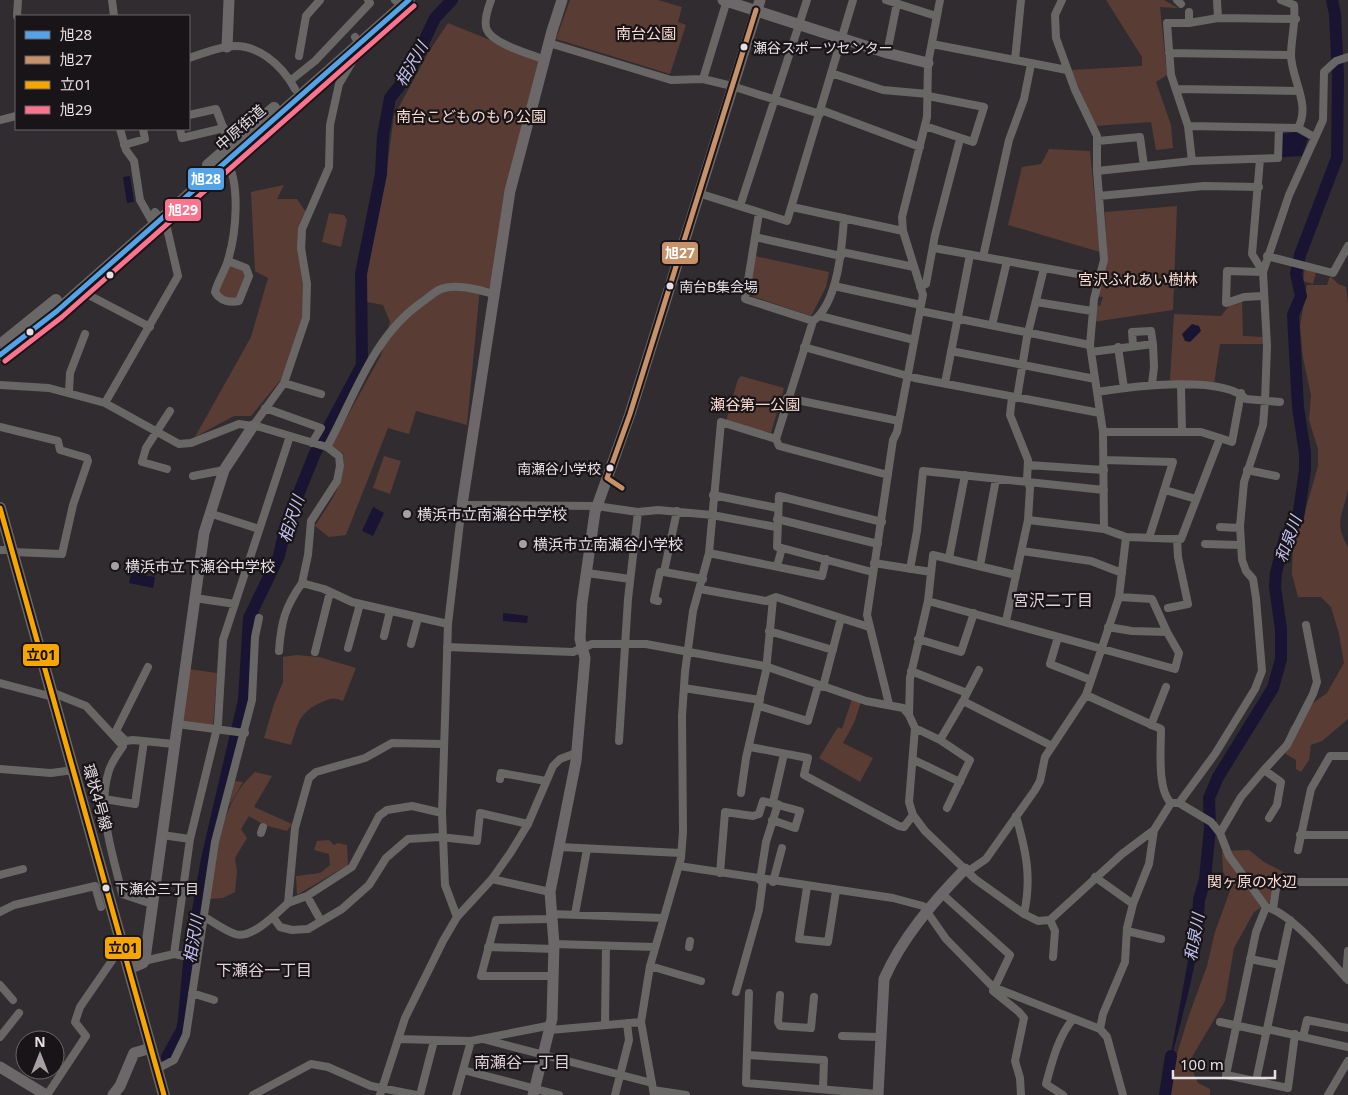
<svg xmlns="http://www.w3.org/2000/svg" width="1348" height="1095" font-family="'Noto Sans','Noto Sans JP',sans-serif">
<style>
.green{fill:#593d35}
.water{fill:#191432}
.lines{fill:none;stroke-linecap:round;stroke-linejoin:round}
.river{stroke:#191432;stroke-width:12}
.street{stroke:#696666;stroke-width:8}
.secondary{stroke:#6c6869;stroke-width:11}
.primary{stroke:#6a6767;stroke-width:12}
.bus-1-casing{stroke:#191417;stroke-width:9}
.bus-2-casing{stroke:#191417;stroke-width:9}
.bus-3-casing{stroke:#191417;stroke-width:9}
.bus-4-casing{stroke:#191417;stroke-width:9}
.bus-1{stroke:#53a3e8;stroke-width:5}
.bus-2{stroke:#c7916a;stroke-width:5}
.bus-3{stroke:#f7a600;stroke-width:5}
.bus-4{stroke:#fc738d;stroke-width:5}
.bus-dot{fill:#e5dee2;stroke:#191417;stroke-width:2}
.poi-dot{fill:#a6a0a3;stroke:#191417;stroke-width:2}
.labels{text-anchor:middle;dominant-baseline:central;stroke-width:4.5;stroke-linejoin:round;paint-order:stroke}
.bus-label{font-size:14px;fill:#e5dee2;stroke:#191417;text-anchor:start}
.park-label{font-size:15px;fill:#fadcd2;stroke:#191417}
.street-label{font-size:15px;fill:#e5dee2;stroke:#191417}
.poi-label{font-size:15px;fill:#e5dee2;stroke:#191417;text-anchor:start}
.water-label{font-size:16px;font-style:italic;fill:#c4c3f6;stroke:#191417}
.neighbourhood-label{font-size:16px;fill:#dfd1d9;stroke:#191417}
.line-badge{stroke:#191417;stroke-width:2}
.badge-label{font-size:14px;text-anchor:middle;font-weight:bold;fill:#fff}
.pale-badge-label{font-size:14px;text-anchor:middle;font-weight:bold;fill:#111}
</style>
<rect width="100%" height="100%" fill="#312c2f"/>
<path class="green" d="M570,0H658L682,7L678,22L686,25L670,74L556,39Z
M1106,0H1164L1178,8L1160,7L1167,75L1156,82L1171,125L1173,148L1156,150L1151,122L1095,126L1071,70L1142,66V57Z
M448,23L542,61L490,288L480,287L467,425L416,411L409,434L388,428L346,535L329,537L315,526C329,503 348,481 343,453L331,446L381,355L390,322L383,305L357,300L371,216L387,167L394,116L428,53Z
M1049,149L1090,151L1100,252L1008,225L1022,167L1041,164Z
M284,185L277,199H297L306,212L304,321L283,377L251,416H234L195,437L251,337L268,278L255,271L251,192Z
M1177,206L1173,310L1093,322L1095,305L1100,306L1103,297L1097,296L1107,254L1105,212Z
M329,213L344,215L347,220L341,247L322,242Z
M755,256L829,272L826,287L811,316L746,294Z
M229,264L243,270L246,275L238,299L232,301L218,292Z
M1305,268L1316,272L1313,284L1303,281Z
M1330,276L1338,284L1346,287L1348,304V488C1345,513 1332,520 1348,547V719L1322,741L1311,745L1309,760L1301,772L1296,769V760L1286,754L1283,748L1290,728L1313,703L1327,693L1344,663L1339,634L1331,607L1321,597H1298L1292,574L1293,538L1302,522L1318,466V449L1309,420L1311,395L1303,358L1300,326L1307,285H1327Z
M1242,299L1243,336L1265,337L1264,344H1220L1214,384L1170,380L1174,314L1221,316L1229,306Z
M741,376L784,388L771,433L726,421L738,379Z
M384,456L401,461L390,494L373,488Z
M296,655L319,657L356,668L343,701C334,697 331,698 322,702C298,713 299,722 291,745L264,738L274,704L283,682V657Z
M188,669L217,673L213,726L181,722Z
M852,699L861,702L854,723L843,743L873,758L860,782L819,758L838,727L842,729Z
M255,772L272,776L254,807L292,824L287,831L264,825L249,816L241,829L247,838L235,858L237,872L235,892L223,898L209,899C216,856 220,802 255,772Z
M235,781L243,782L229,806Z
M329,840L334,845L338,843L347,845L348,865L297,895L296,876L320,873L330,865L329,854L314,850L317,841Z
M1249,850L1264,862L1293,877L1275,881L1270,902L1254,912L1234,948L1225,1001L1189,1062L1198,1083L1210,1089V1095H1170L1175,1061L1188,1018L1207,966L1215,932L1231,888L1223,871L1222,851Z"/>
<path class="water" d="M1296,132L1308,138L1302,156L1282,157V134Z
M130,176L134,202L127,203L123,177Z
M1192,324L1199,326L1201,331L1190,342L1185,341L1182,334Z
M373,507L384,513L373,536L362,531Z
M131,573L155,577L153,588L129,583Z
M503,613L528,616L527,623L503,621Z
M1199,900C1207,942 1177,1031 1167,1076Z"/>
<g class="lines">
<path class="river" d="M1198,916L1199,900L1205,879L1210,828L1209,798L1218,777L1273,688L1281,659V629L1275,587L1276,573L1285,538L1298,518L1305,470V453L1298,407L1293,315L1301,296L1296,274L1300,255L1337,158L1338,76L1335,14L1332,0
M167,1057L182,1030L184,1019L189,962L207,859L244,700L249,618L279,556L286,525L315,453L362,365L361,274L381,174L383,136L390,98L408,75L435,18L452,0
M1165,1095L1171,1056"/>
<path class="street" d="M112,0L114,16
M395,0L396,1
M491,0C488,8 483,22 487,30C493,44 531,54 545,60
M886,0L936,16
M1062,0L1055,15L1056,38L1075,90L1097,136V171L1104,260L1094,299L1090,345L1103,432L1104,529
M1177,0L1181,4
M1217,0L1218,18
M1281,0L1294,5C1296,23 1291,38 1291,56C1292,80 1311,105 1298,128
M1189,12V23
M17,16L18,0
M549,43L671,80L703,79L732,86L820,114
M932,44L1067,70
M887,53L897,3
M1169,53L1291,55
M299,56L306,16L320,0
M1348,57L1336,61L1324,72L1323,120L1289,195L1263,272L1267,346L1265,401L1263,425L1244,482L1240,526L1242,560L1246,571L1253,579L1256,598L1262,671L1255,689L1215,754L1179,803L1211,822L1220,833L1229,856L1266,907C1291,912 1330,961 1348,980
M189,58C201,54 214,49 226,47C256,41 282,65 295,89
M1015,60L1021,0
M831,73L883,90L928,94
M703,79L727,0
M290,81L315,61L370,3L368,0
M1176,89L1299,91
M821,110L920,147
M189,115L216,109L230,145
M0,120L16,116
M925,126L973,142L984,107L928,96
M1188,126L1298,128L1314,137
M120,129L126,150L134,161L140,200L153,223
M180,129L182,138L224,128
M1098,141L1140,137L1144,166
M124,145L145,139L143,129
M1260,159L1252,254L1263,272
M226,160C241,183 236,234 228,260C225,271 218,280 215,292C220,301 230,303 239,301L249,276L246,268L228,261
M1192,161L1188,126L1171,75L1167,23H1189L1218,18L1296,19
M1097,171L1192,161L1278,158L1279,128
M698,193L787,221L853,0
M1099,196L1204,186L1259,187
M740,206L807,0
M792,207L903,231
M759,213L745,299L813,321
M755,237L841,256
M934,248L1100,278
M842,252L914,267
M1267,256L1333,273L1348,246
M983,257L1009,140L1024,99L1031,64
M1263,272L1227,271L1226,303L1244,297L1263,296
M834,286L921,305
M920,287L926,284L935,235L960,139
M79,290L150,327
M1036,302L1092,311
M920,311L1090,345
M820,316L914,340
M992,325L1007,261
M1133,345L1132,332L1151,331L1153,344
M804,347L915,378L1100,413
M1118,347L1124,388
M951,351L1095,379
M1091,352L1153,344L1154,367L1152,384
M284,383L321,394
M945,383L970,255
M0,385L49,388L105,403L178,276L166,224L155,212
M1181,385L1182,432
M69,392L70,373L85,334
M1097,392C1129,387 1222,374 1246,399L1280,402
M787,398L899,421
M1017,398L1027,337L1044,268
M105,403L179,444L191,443L239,424L260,427L327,447L339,456L340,466L337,481L311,521L308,555L302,583L324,589L352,602L448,624L442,813L445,885L457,917
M265,408L321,428L312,443
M253,426L284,383L306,318L307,284L301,248L302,229L329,167L330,125L339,84L358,52L359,44L355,37
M0,427L58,441L60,450L87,458L88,461L73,505L62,554L13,552
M1103,432H1201L1220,438
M776,439L813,321C838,303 842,247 844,218
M327,447C355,396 372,337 422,302C428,298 434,292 441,289C456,283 480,290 494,294
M1104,460L1173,462L1149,538
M1028,465L1104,470
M167,469L142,462L146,448L170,411
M1247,470L1276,476
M193,476L224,470
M1165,490L1196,499
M713,495L777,508
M677,511L664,572L703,579
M209,513L259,529
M777,519L878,544
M1028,520L1104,529L1126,537L1181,539L1220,438L1232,442L1241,393
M1220,527L1240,528
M1205,544L1240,545
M782,548L872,572
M0,550H12
M1022,551L1091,561L1122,573
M709,553L822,576L826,559
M949,558L965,475
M874,563L931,572
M777,566L782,548L777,547L779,496L882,522
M980,566L996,479
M910,569L917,531L923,471L1104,490
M587,573L630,579
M700,589L766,601L776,597L869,627
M1119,597L1152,599L1167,632
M195,598L235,604
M658,601L654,600L660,572H664
M928,601L1175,669L1179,653L1167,632L1132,631L1108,627
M1168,608L1188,604L1178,557L1177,539
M1006,621L1028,520L1030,488L1027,480L1028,460L1010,415L1012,397
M448,624L462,505L596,506L638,512L658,510L712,515L776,527
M769,631L833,650
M384,636L390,611
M1058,637L1050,664L1091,680
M918,639L961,652L974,613
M411,644L418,618
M447,647L573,652L592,644H646L765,666L866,701L903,708L909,715L915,728L909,802L913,815L925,831L975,879L1024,914L1038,921L1050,920L1055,931L1053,957
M348,648L360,604
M279,651C281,622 285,607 302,583
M315,652L330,592
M148,667L116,731L126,741L133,740L174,744
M911,671L967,693
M0,683L53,697
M823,687L841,618
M684,688L760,700
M51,692L86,706L123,746C117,755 110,764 108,774C97,812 114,857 122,894L152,904
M1086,695L1161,729C1161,749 1157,790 1171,803
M965,697L979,670
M889,704L867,615L893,440L897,432L921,305L923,295L903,231L902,217L927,117L928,63L940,0
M759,706L808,721L818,686
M909,715L910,678L928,601L933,555L1016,575
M177,724L245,733
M1151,725L1166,687
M915,728L940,740L963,701L1052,746
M940,740L970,760L947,808
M619,741L628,599L638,512
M750,747L808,758L804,775L899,826L904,827L913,815
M914,760L960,782
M0,769L51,773L74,770
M1264,770L1287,745L1313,694L1317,682L1306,625
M500,779L501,773L546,781
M741,793L746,758L766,671L773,599
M104,799L135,804L144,741
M773,802L784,754
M1016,816C1026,851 1032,877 1024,914
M261,833L263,827
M1220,833L1241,797L1264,770L1281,782L1277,805L1269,818
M162,835L190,839
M1300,835H1348
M559,847L681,853
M1298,850L1311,789L1330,756H1348
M679,866L893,898L923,906L946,939L993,987L1100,1029L1107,1037L1123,1095
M967,872L986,859L1035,790L1040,781L1045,757L1086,695L1119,597L1126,537
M720,873L725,812L753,816L759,814L763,801L800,811L795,828L772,820
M0,875L23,869
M1095,877L1133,904
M492,879L550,892
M760,880L766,842L778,804
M773,882L782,848
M807,887L799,939L828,942L836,891
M941,893L1010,955L993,991L1019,1012L1024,1018L1015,1061L1020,1078L1021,1095
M307,896L321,921
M288,903L307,896L352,867L379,816L387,810L412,806L442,813
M1266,907L1256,932L1226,1075L1288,1088L1295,1034
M1273,909L1277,882H1348
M0,912L14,905L95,886L101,907
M551,914L663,918
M575,914L587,849
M203,916C213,922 224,930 235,934C251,940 277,913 288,903L295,828L309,778L316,772L365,758L392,743L443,744
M273,917L280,927L292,930L308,929L342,909L369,885L386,858L408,839L440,837L477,841L480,813L528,824
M551,919L496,920L481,976H553
M1050,920L1122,854L1154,830L1171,803H1179
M1127,931L1161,939
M554,944L655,947
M488,947L554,949
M689,947L690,941
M174,954L190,839L218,724L223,640L290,436
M1250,959L1280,965
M144,961L174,954L194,958
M650,966L701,981
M1346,978L1348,951
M0,985L13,1000
M736,992L759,910L763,880
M192,993L214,1000
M749,993L746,1083L878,1094
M780,995L778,1022L780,1026L811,1028L814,997
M1220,1022L1267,1032
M605,1025L606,946
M1100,1029L1103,1014L1125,962L1127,928L1133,904L1149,864L1154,830
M1267,1029L1348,1047
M550,1030L641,1022
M842,1036L880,1037
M0,1037L19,1013
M1303,1037L1307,1020L1348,1028
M398,1039L471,1041L552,1025
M483,1039L652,1083
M747,1055L824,1060L823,1088
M157,1069L174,1060L186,1035L215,842L252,700L255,637L259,618
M463,1070L559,1095
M1256,1081L1290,920
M653,1090L686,1095
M47,1095L86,1036L75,1022L80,1007L122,946
M253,1095L311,1064L328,1067L371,1086L416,1095
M380,1095L405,1018L443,941L457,917L492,879L511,852L528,824L553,766L560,759L576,753
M420,1095L434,1041
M456,1095L471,1041
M615,1095L629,1040L627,1023
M654,1095L641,1022L650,966L681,858L683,832L682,716L685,672L693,611L709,553L721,422L776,439L779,446L888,475
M1063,1095L1046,1084C1052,1062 1058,1037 1073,1019
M1328,1095L1348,1061"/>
<path class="secondary" d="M723,0L887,53L928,63
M227,47L229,0
M462,505L510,191L552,31L562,0
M129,969L143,963L145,959L204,533L224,470L253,426
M0,1067L46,1095
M113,1095L120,1086L134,1053L151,1048
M533,1095L552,1019L554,944L550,892L576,761L585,658L580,639L582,603L595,512L630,414L760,0
M878,1095L884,979C902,938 933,902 965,869"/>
<path class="primary" d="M208,165L274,108
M4,342L56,300
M0,355L57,311L409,0
M0,508C56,703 109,899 164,1095"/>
<g class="bus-1-casing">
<path id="bus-1" d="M0,355L57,311L409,0"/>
</g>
<g class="bus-2-casing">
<path id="bus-2" d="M622,488L607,478L630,414L756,10"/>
</g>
<g class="bus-3-casing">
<path id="bus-3" d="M0,508L164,1095"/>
</g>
<g class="bus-4-casing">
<path id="bus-4" d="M5,361L62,317L414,6"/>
</g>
<use href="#bus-1" class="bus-1"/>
<use href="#bus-2" class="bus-2"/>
<use href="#bus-3" class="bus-3"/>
<use href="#bus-4" class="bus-4"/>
</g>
<g class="bus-dot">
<circle cx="744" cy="47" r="4.5"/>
<circle cx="110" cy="275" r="4.5"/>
<circle cx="670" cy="286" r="4.5"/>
<circle cx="30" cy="332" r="4.5"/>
<circle cx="610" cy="468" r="4.5"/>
<circle cx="106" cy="888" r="4.5"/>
</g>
<g class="poi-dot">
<circle cx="407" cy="514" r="5"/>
<circle cx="523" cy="544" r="5"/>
<circle cx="115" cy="566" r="5"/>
</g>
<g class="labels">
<g class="bus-label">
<text x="753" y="47">瀬谷スポーツセンター</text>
<text x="679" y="286">南台B集会場</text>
<text x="601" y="468" text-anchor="end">南瀬谷小学校</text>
<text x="115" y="888">下瀬谷三丁目</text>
</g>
<g class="park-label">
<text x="646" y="33">南台公園</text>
<text x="471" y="116">南台こどものもり公園</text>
<text x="1138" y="279">宮沢ふれあい樹林</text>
<text x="755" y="404">瀬谷第一公園</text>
<text x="1252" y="881">関ヶ原の水辺</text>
</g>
<g class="street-label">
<text transform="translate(240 127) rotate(-41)">中原街道</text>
<text transform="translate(98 797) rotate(74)">環状4号線</text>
</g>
<g class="poi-label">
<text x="417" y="514">横浜市立南瀬谷中学校</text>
<text x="533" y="544">横浜市立南瀬谷小学校</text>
<text x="125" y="566">横浜市立下瀬谷中学校</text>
</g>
<g class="water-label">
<text transform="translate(411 64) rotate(-60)">相沢川</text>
<text transform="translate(291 519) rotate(-72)">相沢川</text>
<text transform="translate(1288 539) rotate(-70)">和泉川</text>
<text transform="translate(1194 937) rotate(-80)">和泉川</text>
<text transform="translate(193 939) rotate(-81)">相沢川</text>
</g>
<g class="neighbourhood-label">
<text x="1053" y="600">宮沢二丁目</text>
<text x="264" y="970">下瀬谷一丁目</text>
<text x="522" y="1062">南瀬谷一丁目</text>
</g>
</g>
<g class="line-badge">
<rect x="187" y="167" width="38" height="24" rx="5" fill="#53a3e8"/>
<rect x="164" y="198" width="38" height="24" rx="5" fill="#fc738d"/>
<rect x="661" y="241" width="38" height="24" rx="5" fill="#c7916a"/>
<rect x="22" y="643" width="38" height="24" rx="5" fill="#f7a600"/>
<rect x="104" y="936" width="38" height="24" rx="5" fill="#f7a600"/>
</g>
<g class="badge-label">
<text x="206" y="184">旭28</text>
<text x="183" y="215">旭29</text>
<text x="680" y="258">旭27</text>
</g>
<g class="pale-badge-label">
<text x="41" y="660">立01</text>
<text x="123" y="953">立01</text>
</g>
<rect x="15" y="15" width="175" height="115" fill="#191417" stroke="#6b6568"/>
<rect x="25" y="31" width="25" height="8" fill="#53a3e8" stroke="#6b6568"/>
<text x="60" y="40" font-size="15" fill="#e5dee2">旭28</text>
<rect x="25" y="56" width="25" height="8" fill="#c7916a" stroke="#6b6568"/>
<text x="60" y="65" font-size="15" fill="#e5dee2">旭27</text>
<rect x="25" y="81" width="25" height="8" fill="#f7a600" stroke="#6b6568"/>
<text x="60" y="90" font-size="15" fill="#e5dee2">立01</text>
<rect x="25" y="106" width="25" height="8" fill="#fc738d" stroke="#6b6568"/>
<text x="60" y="115" font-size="15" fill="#e5dee2">旭29</text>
<g transform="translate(40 1055)"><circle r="24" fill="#191417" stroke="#6b6568"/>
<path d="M0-4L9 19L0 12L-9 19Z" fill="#a6a0a3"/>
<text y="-8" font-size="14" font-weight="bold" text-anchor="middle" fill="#e5dee2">N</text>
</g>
<path d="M1173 1070v8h102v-8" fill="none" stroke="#e5dee2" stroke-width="2.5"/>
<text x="1180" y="1070" font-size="15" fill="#e5dee2" stroke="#191417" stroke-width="4" paint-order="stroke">100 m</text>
</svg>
